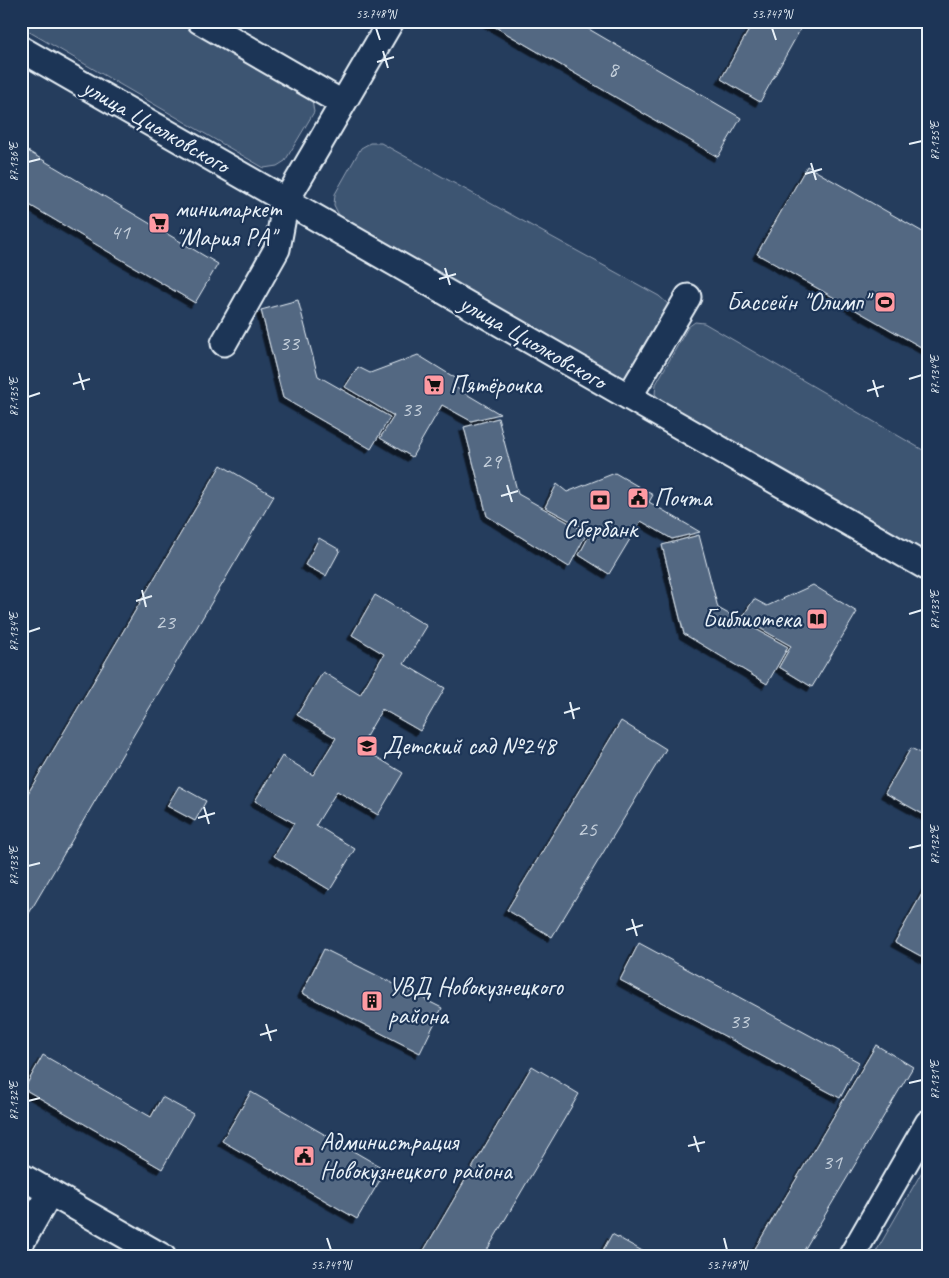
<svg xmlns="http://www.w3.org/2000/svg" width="949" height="1278" font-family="Caveat,sans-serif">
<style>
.green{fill:#3e5472;stroke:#93a2b5}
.building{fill:#536782;stroke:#e8f1f8;filter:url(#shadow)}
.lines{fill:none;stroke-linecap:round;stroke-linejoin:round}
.minor-casing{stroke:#e8f1f8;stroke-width:29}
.minor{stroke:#1d3557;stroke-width:25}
.ticks{fill:none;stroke:#e8f1f8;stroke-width:2}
.labels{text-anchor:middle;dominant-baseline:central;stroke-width:4.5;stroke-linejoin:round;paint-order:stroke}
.number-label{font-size:22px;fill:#c3ceda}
.street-label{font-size:25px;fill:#e8f1f8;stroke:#1d3557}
.poi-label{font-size:25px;fill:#e8f1f8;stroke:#1d3557;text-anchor:start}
.neatline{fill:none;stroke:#e8f1f8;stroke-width:2}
.ticks-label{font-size:12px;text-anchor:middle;fill:#e8f1f8}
</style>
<defs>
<filter id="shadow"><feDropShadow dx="-4.5" dy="4.5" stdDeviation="0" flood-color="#0009"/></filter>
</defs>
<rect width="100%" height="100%" fill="#253d5d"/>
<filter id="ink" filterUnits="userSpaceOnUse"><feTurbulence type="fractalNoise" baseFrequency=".02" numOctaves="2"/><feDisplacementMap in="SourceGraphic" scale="10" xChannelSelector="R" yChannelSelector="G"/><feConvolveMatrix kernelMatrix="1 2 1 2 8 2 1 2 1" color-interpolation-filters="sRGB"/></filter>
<g filter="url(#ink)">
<path class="green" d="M21,21H180L302,92L312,100L314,112L285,161L277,166L264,168L21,27Z
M370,143H381L659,296L669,305V316L628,378H617L340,217L334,205L335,194L361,148Z
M695,322L704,323L928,453V555L663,403L655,394L656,384L688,327Z
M928,1161V1257H873Z"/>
<path class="building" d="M485,21H575L741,118L718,157Z
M754,21H805L760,102L721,79Z
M21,147L218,264L195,303L21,200Z
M807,166L928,235V351L757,254Z
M298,300L318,376L390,417L371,449L283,398L261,310Z
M418,355L457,379L453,386L500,414L471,421L442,405L412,457L380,438L394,416L345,387L358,367L370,373Z
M498,418L518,494L587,533L569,567L487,516L464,427Z
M221,465L274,496L21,927V805Z
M615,473L653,495L649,502L700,532L672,539L641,521L609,574L579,555L591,532L545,507L557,484L567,492Z
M699,535L718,608L788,647L767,684L684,634L662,545Z
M319,538L340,550L326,576L305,565Z
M813,585L857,612L812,687L779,667L791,646L742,618L754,599L767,606Z
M375,595L427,626L404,664L445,688L420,731L382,709L360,747L403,773L378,815L337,791L316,825L355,849L330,890L274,856L294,823L255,801L282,756L313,775L336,738L297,715L323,672L360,695L384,654L352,635Z
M621,721L666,749L552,937L507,910Z
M911,748L928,757V817L885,793Z
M179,786L206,801L195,821L167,806Z
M928,883V960L895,942Z
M639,943L859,1062L840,1098L620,980Z
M324,949L442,1008L420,1053L302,993Z
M876,1045L913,1067L800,1257H750Z
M43,1055L151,1117L162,1097L193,1114L162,1169L24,1089Z
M532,1066L579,1094L483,1257H420Z
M251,1092L386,1170L357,1219L222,1141Z
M612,1234L653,1257H599Z"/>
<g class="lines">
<g class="minor-casing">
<path id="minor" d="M200,21L342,103
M21,49L928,568
M224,343L277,249L286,201L391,21
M629,397L688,297
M21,1176L163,1257
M21,1243L50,1192
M851,1257L928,1123"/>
</g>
<use href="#minor" class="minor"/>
</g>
</g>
<path class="ticks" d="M376,28L380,40M772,28L776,40M383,51L388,68M377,62L394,57M909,144L922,141M28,162L40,159M811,163L816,180M805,174L822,169M445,268L450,285M439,279L456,274M79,373L84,390M909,379L922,375M873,380L878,397M73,384L90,379M867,391L884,386M28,397L40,393M507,485L512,502M501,496L518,491M142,590L146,607M136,601L152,596M909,614L922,610M28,632L40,628M570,702L574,719M564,713L580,708M204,807L209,824M198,818L215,813M909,848L922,845M28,866L40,863M632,919L637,936M626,930L643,925M266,1024L271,1041M260,1035L277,1030M909,1083L922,1080M28,1101L40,1098M694,1136L699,1152M688,1146L705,1142M327,1238L331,1250M724,1238L727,1250"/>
<defs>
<g id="supermarket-square" transform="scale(1.125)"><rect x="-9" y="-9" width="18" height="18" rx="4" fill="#ff9aa2" stroke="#1d3557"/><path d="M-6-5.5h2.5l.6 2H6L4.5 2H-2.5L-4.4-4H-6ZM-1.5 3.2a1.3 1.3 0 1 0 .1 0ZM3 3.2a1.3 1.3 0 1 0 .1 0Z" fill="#111"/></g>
<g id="stadium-square" transform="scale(1.125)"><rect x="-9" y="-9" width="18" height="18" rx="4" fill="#ff9aa2" stroke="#1d3557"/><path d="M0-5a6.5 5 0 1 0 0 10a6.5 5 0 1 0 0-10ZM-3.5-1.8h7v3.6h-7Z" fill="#111"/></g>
<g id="civic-square" transform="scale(1.125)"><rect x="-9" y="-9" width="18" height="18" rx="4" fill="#ff9aa2" stroke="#1d3557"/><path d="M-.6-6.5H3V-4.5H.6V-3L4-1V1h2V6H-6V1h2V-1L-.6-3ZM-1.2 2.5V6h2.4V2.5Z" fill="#111"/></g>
<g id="bank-square" transform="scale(1.125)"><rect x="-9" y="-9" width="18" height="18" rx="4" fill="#ff9aa2" stroke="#1d3557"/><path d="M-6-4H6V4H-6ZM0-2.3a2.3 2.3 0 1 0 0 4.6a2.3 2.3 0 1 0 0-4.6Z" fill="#111"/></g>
<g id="library-square" transform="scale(1.125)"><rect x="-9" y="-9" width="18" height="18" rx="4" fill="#ff9aa2" stroke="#1d3557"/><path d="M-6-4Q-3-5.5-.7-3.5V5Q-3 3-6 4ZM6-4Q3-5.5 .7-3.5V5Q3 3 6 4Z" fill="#111"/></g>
<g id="school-square" transform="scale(1.125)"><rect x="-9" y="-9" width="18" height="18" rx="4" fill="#ff9aa2" stroke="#1d3557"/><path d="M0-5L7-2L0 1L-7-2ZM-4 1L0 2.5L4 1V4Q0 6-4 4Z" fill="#111"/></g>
<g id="building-square" transform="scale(1.125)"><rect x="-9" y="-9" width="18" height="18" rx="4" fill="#ff9aa2" stroke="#1d3557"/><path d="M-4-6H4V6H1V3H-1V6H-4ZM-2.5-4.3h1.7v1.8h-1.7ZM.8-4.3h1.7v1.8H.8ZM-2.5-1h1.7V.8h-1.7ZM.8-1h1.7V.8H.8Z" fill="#111"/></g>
</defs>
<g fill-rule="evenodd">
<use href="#supermarket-square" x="159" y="223"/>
<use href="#stadium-square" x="885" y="302"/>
<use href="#supermarket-square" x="434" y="385"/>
<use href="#civic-square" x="638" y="498"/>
<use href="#bank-square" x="600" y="500"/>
<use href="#library-square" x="817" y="619"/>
<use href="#school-square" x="367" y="746"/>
<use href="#building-square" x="372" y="1001"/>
<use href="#civic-square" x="304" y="1156"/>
</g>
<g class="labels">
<g class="number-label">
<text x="613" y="69">8</text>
<text x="120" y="232">41</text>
<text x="289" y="343">33</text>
<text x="411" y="409">33</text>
<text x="491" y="461">29</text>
<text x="165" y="622">23</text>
<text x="587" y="829">25</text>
<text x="739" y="1021">33</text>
<text x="832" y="1162">31</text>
</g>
<g class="street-label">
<text transform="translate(156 126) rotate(30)">улица Циолковского</text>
<text transform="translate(533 342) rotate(30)">улица Циолковского</text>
</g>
<g class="poi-label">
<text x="175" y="209">минимаркет<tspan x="175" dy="29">"Мария РА"</tspan></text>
<text x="869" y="302" text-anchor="end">Бассейн "Олимп"</text>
<text x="450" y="385">Пятёрочка</text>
<text x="654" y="498">Почта</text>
<text x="600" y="529" text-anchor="middle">Сбербанк</text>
<text x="801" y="619" text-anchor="end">Библиотека</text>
<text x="383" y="746">Детский сад №248</text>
<text x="388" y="987">УВД Новокузнецкого<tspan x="388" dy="29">района</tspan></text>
<text x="320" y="1142">Администрация<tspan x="320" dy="29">Новокузнецкого района</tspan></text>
</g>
</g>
<rect width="949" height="1278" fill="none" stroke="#1d3557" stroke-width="55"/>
<rect x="28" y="28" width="894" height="1222" class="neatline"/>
<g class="ticks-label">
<text x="376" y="18">53.748°N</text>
<text x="772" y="18">53.747°N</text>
<text transform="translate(935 141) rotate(-90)" y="4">87.135°E</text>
<text transform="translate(14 162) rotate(-90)" y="4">87.136°E</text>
<text transform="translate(935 375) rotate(-90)" y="4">87.134°E</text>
<text transform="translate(14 397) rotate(-90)" y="4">87.135°E</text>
<text transform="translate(935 610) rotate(-90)" y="4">87.133°E</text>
<text transform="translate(14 632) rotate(-90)" y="4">87.134°E</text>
<text transform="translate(935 845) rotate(-90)" y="4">87.132°E</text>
<text transform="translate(14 866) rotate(-90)" y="4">87.133°E</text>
<text transform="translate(935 1080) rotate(-90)" y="4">87.131°E</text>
<text transform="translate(14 1101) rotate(-90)" y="4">87.132°E</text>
<text x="331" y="1269">53.749°N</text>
<text x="727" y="1269">53.748°N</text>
</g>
</svg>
